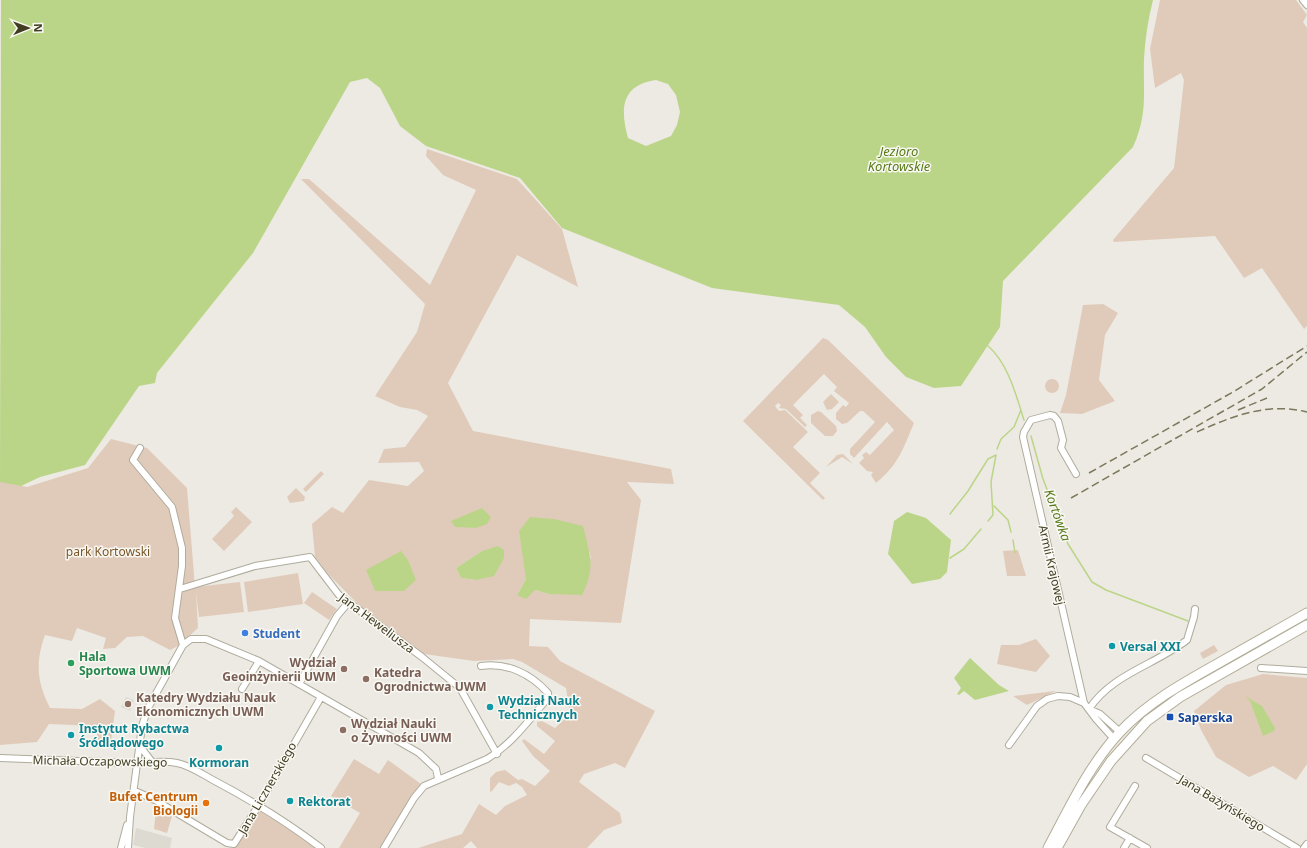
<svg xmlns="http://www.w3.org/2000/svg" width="1307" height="848" font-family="'Noto Sans',sans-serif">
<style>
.built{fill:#dddad1}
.green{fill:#e0cbba;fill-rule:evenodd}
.water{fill:#bbd588;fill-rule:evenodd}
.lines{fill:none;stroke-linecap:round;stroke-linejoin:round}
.stream{stroke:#bbd588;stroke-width:1.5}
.street-casing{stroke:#afac9d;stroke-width:8}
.secondary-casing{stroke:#b2ad97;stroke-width:11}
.street{stroke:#fff;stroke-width:6}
.secondary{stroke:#fff;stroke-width:9}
.rail{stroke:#7b785c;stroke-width:1.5;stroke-dasharray:8 4;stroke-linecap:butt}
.shop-dot{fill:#3f7fe0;stroke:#f9f8f3;stroke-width:1.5}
.culture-dot{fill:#0f9aa8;stroke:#f9f8f3;stroke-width:1.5}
.leisure-dot{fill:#2e9e5b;stroke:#f9f8f3;stroke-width:1.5}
.education-dot{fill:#8d6e63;stroke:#f9f8f3;stroke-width:1.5}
.transit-dot{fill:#1a4fb4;stroke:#f9f8f3;stroke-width:1.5}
.food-dot{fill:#e8710a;stroke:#f9f8f3;stroke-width:1.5}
.labels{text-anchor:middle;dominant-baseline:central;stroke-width:3;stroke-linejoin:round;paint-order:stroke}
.park-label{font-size:12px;fill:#795629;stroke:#f9f8f3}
.street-label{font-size:12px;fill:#403d21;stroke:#f9f8f3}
.shop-label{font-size:12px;font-weight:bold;fill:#366cbe;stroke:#f9f8f3;text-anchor:start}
.culture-label{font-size:12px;font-weight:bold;fill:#0d838f;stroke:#f9f8f3;text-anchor:start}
.leisure-label{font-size:12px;font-weight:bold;fill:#27864d;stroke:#f9f8f3;text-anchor:start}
.education-label{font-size:12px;font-weight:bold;fill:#785e54;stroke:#f9f8f3;text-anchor:start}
.transit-label{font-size:12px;font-weight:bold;fill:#164399;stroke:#f9f8f3;text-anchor:start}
.food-label{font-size:12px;font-weight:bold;fill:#c56008;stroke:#f9f8f3;text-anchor:end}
.water-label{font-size:13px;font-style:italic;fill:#577a18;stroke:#f9f8f3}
</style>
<rect width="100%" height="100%" fill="#edeae3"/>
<path class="built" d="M126,697L134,700L130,711L121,707Z
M136,828L172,838L170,848H145L133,845Z"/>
<path class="green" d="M1160,0H1296L1307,15L1303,22L1307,28V326L1304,329L1262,268L1244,278L1215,236L1114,242L1113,240L1174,168L1184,80L1181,73L1155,88L1150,49Z
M427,149L517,179L562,229L578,287L517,255L448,383L473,431L671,469L674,484L627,482L641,500L621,623L530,619L529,646L548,647L560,661L655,711L625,768L615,763L584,774L579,782L620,813L622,823L604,830L587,848H477L471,841L463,848H418L462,834L479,804L496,815L505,806L527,795L522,787L516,783L509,786L499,782L492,791L490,792V778L496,772L505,770L518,780L522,779L535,786L550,771L533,756L522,741L524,739L544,754L555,741L537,726V722L542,721L555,728L570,714L566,688L522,662L513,659L474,661L424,654L385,626L371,617L328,574L315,557L312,524L332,507L343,513L369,480L408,486L424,471L419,462L378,463L384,449L405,447L428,416L417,410L400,407L375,396L417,332L425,304L301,179H309L430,285L476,190L443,175L426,156ZM587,543L591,558L549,594L535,590L517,595L526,579ZM482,551L476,580L461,578L456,568Z
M1103,304L1118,313L1105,335L1099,380L1115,401L1082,414L1060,413L1066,395L1083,305Z
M823,338L828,340L914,423C903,449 899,464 876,483L871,475L873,472L867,471L859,463L864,458L862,455L866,452L870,455L894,430L887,422L854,458L850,454V449L875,422L863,411H860L847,423L842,424L836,419V413L843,405L846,407L849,403L834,391L837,387L824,374L793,405L803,415L800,418L807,425L805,427L786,409L779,408L781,405L778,403L775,406L779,411L785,410L808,432L793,447L820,473L810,483L825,498L823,500L743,421Z
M1045 386a7 7 0 1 1 14 0a7 7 0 1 1-14 0Z
M831,394L839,402L832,409L827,410L823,402Z
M818,411L821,412L836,426L837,431L833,436H825L811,423V415Z
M111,439L147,448L187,488L195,587L240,582L244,612L199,617L196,593L198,628L178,646L170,650L143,636L127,637L115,648L103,649L106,638L77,628L72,641L45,635C35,663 37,682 50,708L82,709L100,699L115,711L110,749L97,744V726L49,724L37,742L0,745V481L27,487L88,468Z
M843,454L853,464L842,457L826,467L837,455Z
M321,471L324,474L306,492L303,489Z
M296,488L305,497L304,501L290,503L287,497Z
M236,507L252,522L224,551L212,539L234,516L231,512Z
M1018,550L1026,576H1007L1003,551Z
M298,573L303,604L248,612L244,582Z
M312,592L337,609L329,620L304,603Z
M1036,639L1050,656L1036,672L997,664L1001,645H1019Z
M1214,645L1218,651L1203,659L1200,653Z
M1263,674L1307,678V764L1296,780L1273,766L1249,777L1216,757L1201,730L1194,711L1226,685Z
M1055,691H1068H1056L1027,705L1013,696Z
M354,759L379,774L388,760L421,784L380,848H339L360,813L331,796Z
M156,810L172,816L167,833L154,829Z
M260,811L320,848H235Z"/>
<path class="water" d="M1,0H1153C1148,20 1145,39 1144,59C1143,94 1148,113 1133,147L1003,281L1000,327L961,386L934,388L906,377L886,357L865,327L839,305L712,288L562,228L520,178L426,146L400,126L380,88L367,78L350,82L253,253L157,373L155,383L139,386L85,465L40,477L21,486L0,482ZM656,80L668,84L676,95L680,112L677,125L671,136L646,146L628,138C620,109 621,85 656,80Z
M482,508L491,517L487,524L476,528L455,527L451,521Z
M907,512L926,518L951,540L947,572L940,579L912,584L888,554L894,521Z
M530,517L554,519L583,526C590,554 596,568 582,595L549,594L535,590L526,599L517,595L526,579L519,531Z
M498,546L504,550V558L494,576L476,580L461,578L456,568L482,551Z
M401,551L408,560L416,580L404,591H375L366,570Z
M970,658L999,685L1009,691L975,700L964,691L959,695L957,694L961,688L954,678Z
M1245,696L1262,706L1275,728L1274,731L1263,736L1250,701Z"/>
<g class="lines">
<path class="stream" d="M988,346C1008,363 1016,395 1024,420
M1031,436L1043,479L1068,544L1092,582L1106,590L1188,621
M997,449L1001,439L1014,427L1021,410
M994,506L1008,520L1011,532
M950,514L968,491L988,459L996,455
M988,521L993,515L991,482L996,455
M1013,540L1015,553
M950,558L964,549L981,529"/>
<g class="street-casing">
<path id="street" d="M1303,0L1307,5
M140,448L133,460L172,507L182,548V566L175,618L183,645
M1076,474L1061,448L1063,440L1058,421L1054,416L1050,415L1031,420L1024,432L1023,437L1084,703
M180,589L255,566L310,557L339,595L422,657L460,688L497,754
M1261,668L1307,671
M299,684L337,616L348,603
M242,689L259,661
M1089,709C1112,674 1155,665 1187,640L1194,617L1195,609
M1091,710L1100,714L1120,732
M1009,745L1037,706L1047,699L1058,696L1070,697L1084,703L1096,719L1114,739
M140,746L152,762
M0,758L131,763C147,763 162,760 177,763C189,765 202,774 213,780C251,800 287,822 321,848
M1146,758L1297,848
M1135,786L1110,827L1147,848
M135,791L155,800L227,843L234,844L262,800L321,697
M121,848L127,825
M128,848L130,817L142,726L148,708L183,645L191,639H206L259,661L419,753L436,769L438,778
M384,848L414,798L424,786L487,759C512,744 529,720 548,698V693C531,674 507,662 481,666
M1124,848L1130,838
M1304,848L1307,844"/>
</g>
<g class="secondary-casing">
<path id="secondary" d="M1048,848C1069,809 1089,765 1120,732C1147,703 1183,683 1217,664C1247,647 1277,630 1307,613
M1057,848L1081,805L1111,761L1147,721L1180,697L1307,625"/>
</g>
<use href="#street" class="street"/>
<use href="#secondary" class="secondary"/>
<path class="rail" d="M1238,410L1267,398
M1197,432C1232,416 1268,402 1307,412
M1089,473L1233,392L1307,346
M1071,498L1262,389L1307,352"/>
</g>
<circle class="shop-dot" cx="245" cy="633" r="4"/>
<g class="culture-dot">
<circle cx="1112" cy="646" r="4"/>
<circle cx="490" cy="707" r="4"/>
<circle cx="71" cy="735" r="4"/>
<circle cx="219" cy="748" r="4"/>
<circle cx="290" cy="801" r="4"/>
</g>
<circle class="leisure-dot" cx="71" cy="663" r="4"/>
<g class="education-dot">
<circle cx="344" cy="669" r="4"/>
<circle cx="366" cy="679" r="4"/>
<circle cx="128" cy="704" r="4"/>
<circle cx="343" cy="730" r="4"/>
</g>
<rect class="transit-dot" x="1166" y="713" width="8" height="8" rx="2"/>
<circle class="food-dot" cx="206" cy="803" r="4"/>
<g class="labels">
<g class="park-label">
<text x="108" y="551">park Kortowski</text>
</g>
<g class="street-label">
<text transform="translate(1052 565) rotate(77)">Armii Krajowej</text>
<text transform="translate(377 623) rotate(37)">Jana Heweliusza</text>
<text transform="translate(100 761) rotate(1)">Michała Oczapowskiego</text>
<text transform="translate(267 788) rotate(-60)">Jana Licznerskiego</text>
<text transform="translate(1222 803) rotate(31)">Jana Bażyńskiego</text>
</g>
<g class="shop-label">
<text x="253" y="633">Student</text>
</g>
<g class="culture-label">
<text x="1120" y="646">Versal XXI</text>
<text x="498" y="700">Wydział Nauk<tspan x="498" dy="14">Technicznych</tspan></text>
<text x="79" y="728">Instytut Rybactwa<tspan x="79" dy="14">Śródlądowego</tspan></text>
<text x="219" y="762" text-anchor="middle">Kormoran</text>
<text x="298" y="801">Rektorat</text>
</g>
<g class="leisure-label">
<text x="79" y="656">Hala<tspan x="79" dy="14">Sportowa UWM</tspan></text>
</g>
<g class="education-label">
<text x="336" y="662" text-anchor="end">Wydział<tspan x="336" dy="14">Geoinżynierii UWM</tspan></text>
<text x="374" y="672">Katedra<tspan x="374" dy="14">Ogrodnictwa UWM</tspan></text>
<text x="136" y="697">Katedry Wydziału Nauk<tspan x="136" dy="14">Ekonomicznych UWM</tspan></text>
<text x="351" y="723">Wydział Nauki<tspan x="351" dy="14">o Żywności UWM</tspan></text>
</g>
<g class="transit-label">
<text x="1178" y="717">Saperska</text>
</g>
<g class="food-label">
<text x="198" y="796">Bufet Centrum<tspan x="198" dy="14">Biologii</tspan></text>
</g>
<g class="water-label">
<text x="899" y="151">Jezioro<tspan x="899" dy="15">Kortowskie</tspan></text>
<text transform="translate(1058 515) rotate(70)">Kortówka</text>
</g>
</g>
<g transform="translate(28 28) rotate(89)" stroke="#f9f8f3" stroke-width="3" paint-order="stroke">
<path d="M0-3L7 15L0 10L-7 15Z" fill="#403d21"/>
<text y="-6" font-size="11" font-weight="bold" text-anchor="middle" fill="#403d21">N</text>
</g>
</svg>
